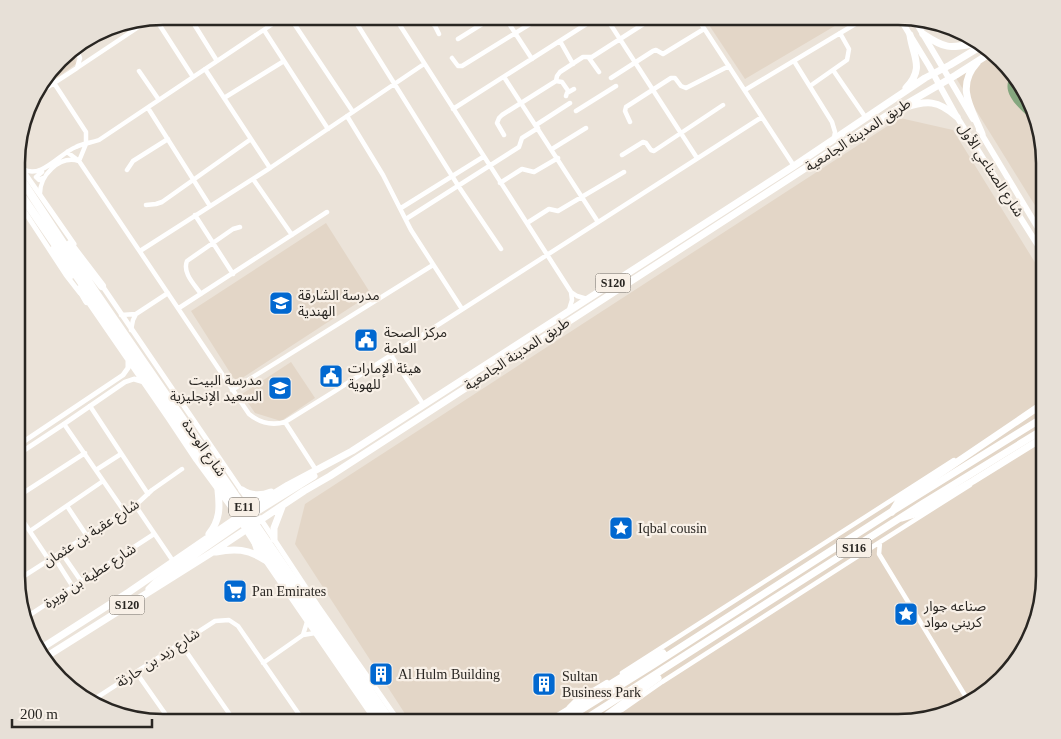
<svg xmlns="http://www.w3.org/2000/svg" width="1061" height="739" font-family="'Times New Roman','Noto Sans Arabic',serif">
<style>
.built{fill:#e3d6c7}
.water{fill:#85a77f}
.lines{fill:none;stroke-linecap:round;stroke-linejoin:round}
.minor{stroke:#fff;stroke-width:4.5}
.tertiary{stroke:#fff;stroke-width:5}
.secondary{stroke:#fff;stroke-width:6}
.primary{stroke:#fff;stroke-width:7}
.trunk{stroke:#fff;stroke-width:7}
.motorway{stroke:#fff;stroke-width:8}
.labels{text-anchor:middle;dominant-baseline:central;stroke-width:4.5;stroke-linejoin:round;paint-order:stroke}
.shield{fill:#f8f0e7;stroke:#67635d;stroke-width:1}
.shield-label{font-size:12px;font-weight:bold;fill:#292622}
.street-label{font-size:14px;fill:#292622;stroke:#f8f0e7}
.poi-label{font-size:14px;fill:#292622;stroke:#f8f0e7;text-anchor:start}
.rim{fill:none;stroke:#292622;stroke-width:2.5}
</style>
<rect width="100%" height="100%" fill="#ebe3d9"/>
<path class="built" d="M703,16L850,17L745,79Z
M70,50L75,57L76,64L36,92L66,53Z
M994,54L1025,90L1044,154V220L956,78Z
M900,118L953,130L1044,277V585L1015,665L963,708L898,723H411L295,544L305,504Z
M326,223L371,294L236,382L191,311Z
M291,362L315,398L281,421L255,413L242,394Z"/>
<path class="water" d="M1012,75L1025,90L1035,122C1023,112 997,92 1012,75Z"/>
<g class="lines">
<path class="minor" d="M189,16L217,61
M352,16L459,187L501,249
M394,16L571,292L577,296L587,299
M430,16L439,34
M504,16L532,59
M605,16L697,158
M696,16L794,166
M155,18L193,77
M291,19L353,112
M434,25L448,16
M264,30L328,129
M458,39L495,16
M560,41L573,64
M452,58L458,66H462L543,16
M589,58L599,72
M794,61L832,122L835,132L834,138
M77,68L152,18
M205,69L270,168
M833,70L866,118
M139,71L159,100
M504,77L598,222
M611,78L653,51L656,50L663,54L704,29
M556,81L557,76L560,72L583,57H592L656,16
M810,86L847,60L849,49L840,33
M745,90L867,17
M566,96L567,93L574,89
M31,98L77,68L80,58L75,47
M224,98L284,61
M148,108L210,206
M453,109L599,16
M576,111L616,86
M347,116L383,175L411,230L462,309
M630,122L625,111L626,107L671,78H675L681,86L686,88L729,66
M536,125L570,103
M504,135L497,123L499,118L502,115L556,81L562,82L569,92
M552,149L586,128
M67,152L79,161L249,414C260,423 271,426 285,422L335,391L762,117
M622,155L643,142L646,143L651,150L654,151L723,105
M23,169C41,180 60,153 76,147C83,143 91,143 99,140L274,23L286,21L294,16
M127,170L133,161L168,139
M42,172L36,177L39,180L43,178
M253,179L292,235
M500,183L522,169L534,172L558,158
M40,195C39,176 59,155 79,161L86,144V132L54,83
M146,205L156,204L162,202L251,139
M401,208L483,157
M195,215L233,274
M406,219L519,147L522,138L538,128
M527,223L549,209L558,211L624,172
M140,251L270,168L424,64
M201,294C195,285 182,273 187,261L233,229L240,227
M179,308L327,212
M569,310L572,300L571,292
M121,315L136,314L168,293
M131,330L133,320L136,314
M391,355L423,404
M232,390L433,265
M90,406L148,494
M285,422L316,470
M64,424L124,511
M96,470L121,454
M17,497L85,453
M135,505L173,561
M67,506L87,536
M17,512L49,560
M30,531L103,481
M880,542L879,554L969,702
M61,552L81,581
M54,557L73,587
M17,574L20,577L24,576L138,503L152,490L182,469
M25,618L154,534
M303,635L307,622
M181,644L235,722
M263,663L303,635L315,633
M136,672L171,722
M622,673L954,460
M93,700L215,621L229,620L238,626L305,723
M569,707L575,701L607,682
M610,715L622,710L662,682L880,542L970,485"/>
<path class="tertiary" d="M17,162L74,244
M17,200L66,275L80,293
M101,284L254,509
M86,299L168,418L196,460L232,509L265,560L377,723
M17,446L123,375L128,368V360
M17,455L64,424L125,382L134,379L144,382
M260,518L318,606L400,723"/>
<path class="secondary" d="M899,17L929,66L957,117L1044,255
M914,19L973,119
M979,130L1044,238"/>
<path class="primary" d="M923,34C947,50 950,48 977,43
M977,63C955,87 972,109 982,134
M906,88C925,68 913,57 910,35
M904,108C927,100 938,100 957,117
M242,490C251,496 261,496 271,492
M892,512L898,502L904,498L1044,403
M902,518L915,514L973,481L1044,437
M252,523L256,512L314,476
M252,533L257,549
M209,534C220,520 220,508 218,490
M274,539V528L282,507
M216,552C235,548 248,549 265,560
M149,589L156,582L248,518
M37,651L129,592L257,504L288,485L352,451L794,166L925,78L950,65L983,45
M44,658L211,553L304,491L330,476L889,114L956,75L992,52"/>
<path class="trunk" d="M547,723L625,675L663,653
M560,723L653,665L891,512L1044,417
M579,723L922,504L1044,429
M596,723L658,678"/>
<path class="motorway" d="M17,173L96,293L392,723
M17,189L384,723
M70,244L102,286
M54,249L71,275
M80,289L87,301"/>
</g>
<defs>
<g id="school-square" transform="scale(1.25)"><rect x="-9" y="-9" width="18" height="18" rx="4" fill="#0168d0" stroke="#f8f0e7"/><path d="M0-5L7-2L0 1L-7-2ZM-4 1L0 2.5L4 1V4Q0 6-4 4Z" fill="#fff"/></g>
<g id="civic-square" transform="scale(1.25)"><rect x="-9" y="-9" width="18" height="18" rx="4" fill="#0168d0" stroke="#f8f0e7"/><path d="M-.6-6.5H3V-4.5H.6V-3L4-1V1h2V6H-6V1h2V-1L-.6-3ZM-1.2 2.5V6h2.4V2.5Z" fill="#fff"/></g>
<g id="sight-square" transform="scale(1.25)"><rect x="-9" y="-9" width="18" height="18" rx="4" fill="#0168d0" stroke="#f8f0e7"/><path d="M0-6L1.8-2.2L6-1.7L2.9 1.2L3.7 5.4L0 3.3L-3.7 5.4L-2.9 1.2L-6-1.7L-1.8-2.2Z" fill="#fff"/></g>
<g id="supermarket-square" transform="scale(1.25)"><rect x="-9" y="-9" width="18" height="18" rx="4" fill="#0168d0" stroke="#f8f0e7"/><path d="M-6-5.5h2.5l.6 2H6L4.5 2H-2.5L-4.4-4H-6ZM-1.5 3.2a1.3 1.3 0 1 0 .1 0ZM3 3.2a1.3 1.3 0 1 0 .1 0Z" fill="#fff"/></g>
<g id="building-square" transform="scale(1.25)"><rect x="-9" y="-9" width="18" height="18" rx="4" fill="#0168d0" stroke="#f8f0e7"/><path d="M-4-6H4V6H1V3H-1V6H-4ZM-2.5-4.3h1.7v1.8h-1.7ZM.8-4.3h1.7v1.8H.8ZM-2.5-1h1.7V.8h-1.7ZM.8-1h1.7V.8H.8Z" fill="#fff"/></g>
</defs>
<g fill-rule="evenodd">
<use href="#school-square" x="281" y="303"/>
<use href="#civic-square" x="366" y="340"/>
<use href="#civic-square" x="331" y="376"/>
<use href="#school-square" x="280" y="388"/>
<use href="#sight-square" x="621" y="528"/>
<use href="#supermarket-square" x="235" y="591"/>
<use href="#sight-square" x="906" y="614"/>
<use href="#building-square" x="381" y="674"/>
<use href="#building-square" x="544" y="684"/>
</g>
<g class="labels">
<g class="shield">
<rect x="595.5" y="273.5" width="35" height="19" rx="4"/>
<rect x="229" y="497.5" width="30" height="19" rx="4"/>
<rect x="836.5" y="538.5" width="35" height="19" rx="4"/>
<rect x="109.5" y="595.5" width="35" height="19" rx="4"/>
</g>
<g class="shield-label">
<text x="613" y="283">S120</text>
<text x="244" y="507">E11</text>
<text x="854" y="548">S116</text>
<text x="127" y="605">S120</text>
</g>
<g class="street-label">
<text transform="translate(858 135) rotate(-33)">طريق المدينة الجامعية</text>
<text transform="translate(991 170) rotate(57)">شارع الصناعي الأول</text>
<text transform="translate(517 354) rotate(-33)">طريق المدينة الجامعية</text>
<text transform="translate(204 448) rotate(55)">شارع الوحدة</text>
<text transform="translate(91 533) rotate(-33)">شارع عقبة بن عثمان</text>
<text transform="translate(90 576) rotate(-33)">شارع عطية بن نويرة</text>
<text transform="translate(158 658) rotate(-33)">شارع زيد بن حارثة</text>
</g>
<g class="poi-label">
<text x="298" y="295">مدرسة الشارقة<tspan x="298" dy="16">الهندية</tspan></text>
<text x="384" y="332">مركز الصحة<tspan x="384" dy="16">العامة</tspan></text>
<text x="348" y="368">هيئة الإمارات<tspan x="348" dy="16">للهوية</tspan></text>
<text x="262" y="380" text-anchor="end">مدرسة البيت<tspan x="262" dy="16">السعيد الإنجليزية</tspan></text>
<text x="638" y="528">Iqbal cousin</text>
<text x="252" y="591">Pan Emirates</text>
<text x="924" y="606">صناعه جوار<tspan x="924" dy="16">كريني مواد</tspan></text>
<text x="398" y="674">Al Hulm Building</text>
<text x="562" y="676">Sultan<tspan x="562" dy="16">Business Park</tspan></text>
</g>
</g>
<path d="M0 0H1061V739H0ZM163 25H898A138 138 0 0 1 1036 163V576A138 138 0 0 1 898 714H163A138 138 0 0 1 25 576V163A138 138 0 0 1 163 25Z" fill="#e7e0d7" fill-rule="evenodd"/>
<path class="rim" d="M163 25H898A138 138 0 0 1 1036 163V576A138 138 0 0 1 898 714H163A138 138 0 0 1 25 576V163A138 138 0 0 1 163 25Z"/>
<path d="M12 719v8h140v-8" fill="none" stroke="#292622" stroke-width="2.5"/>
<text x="20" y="719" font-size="15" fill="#292622" stroke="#f8f0e7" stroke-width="4" paint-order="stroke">200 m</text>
</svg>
